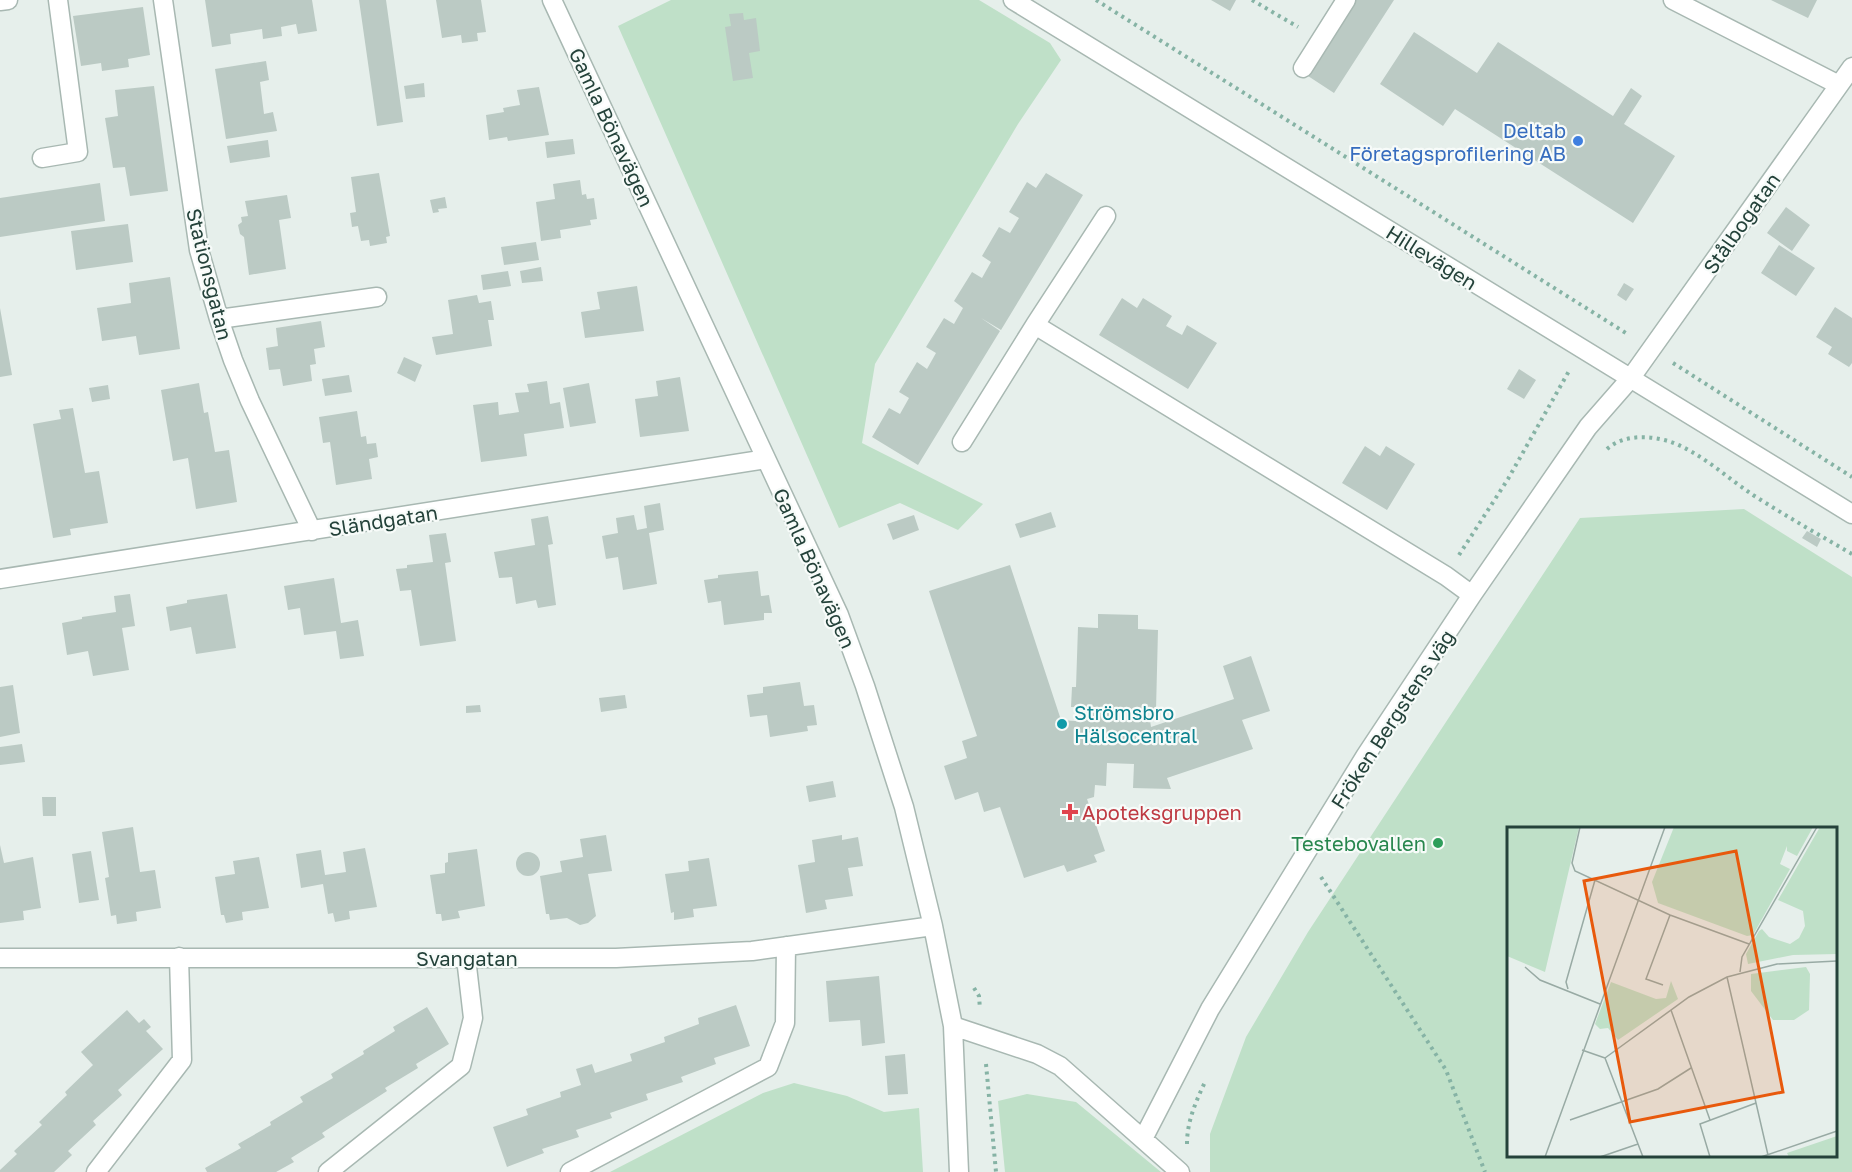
<svg xmlns="http://www.w3.org/2000/svg" width="1852" height="1172" font-family="'Golos Text',sans-serif">
<style>
.green{fill:#bfe0c8;fill-rule:evenodd}
.building{fill:#bbcac4}
.lines{fill:none;stroke-linecap:round;stroke-linejoin:round}
.minor-casing{stroke:#a8b8b2;stroke-width:21}
.path{stroke:#86b3a5;stroke-width:4;stroke-dasharray:3 4.5;stroke-linecap:butt}
.minor{stroke:#fff;stroke-width:18}
.shop-dot{fill:#3f7fe0;stroke:#f7fbf9;stroke-width:2}
.culture-dot{fill:#0f9aa8;stroke:#f7fbf9;stroke-width:2}
.health-dot{fill:#e0444e;stroke:#f7fbf9;stroke-width:2}
.leisure-dot{fill:#2e9e5b;stroke:#f7fbf9;stroke-width:2}
.labels{text-anchor:middle;dominant-baseline:central;stroke-width:4.5;stroke-linejoin:round;paint-order:stroke}
.street-label{font-size:20px;fill:#24423a;stroke:#f7fbf9}
.shop-label{font-size:20px;fill:#366cbe;stroke:#f7fbf9;text-anchor:end}
.culture-label{font-size:20px;fill:#0d838f;stroke:#f7fbf9;text-anchor:start}
.health-label{font-size:20px;fill:#be3a42;stroke:#f7fbf9;text-anchor:start}
.leisure-label{font-size:20px;fill:#27864d;stroke:#f7fbf9;text-anchor:end}
.inset-road{fill:none;stroke:#98aaa4;stroke-width:1.5}
.view{fill:#e8590c;fill-opacity:0.15;stroke:#e8590c;stroke-width:3}
.inset-edge{fill:none;stroke:#24423a;stroke-width:3}
</style>
<rect width="100%" height="100%" fill="#e6efeb"/>
<path class="green" d="M671,0H979L1050,43L1061,60L1018,124L875,364L862,443L983,504L958,530L900,503L839,528L618,26Z
M1744,509L1852,577V1172H1210V1134L1246,1037L1308,932L1580,518ZM1508,828H1836V1156H1508Z
M794,1083L847,1096L884,1112L919,1108L923,1172H610L763,1093Z
M1027,1094L1076,1102L1161,1172H1005L998,1101Z"/>
<path class="building" d="M205,0H312L317,31L298,34L296,24L281,27L282,36L263,39L262,29L230,34L231,44L212,47Z
M359,0H386L403,122L377,126Z
M436,0H481L486,32L477,33L478,41L462,43L461,35L442,38Z
M1211,0H1236L1230,11Z
M1356,0H1394L1334,93L1308,76Z
M1771,0H1817L1808,18Z
M143,7L150,55L128,59L129,67L102,71L101,63L81,66L73,16Z
M743,13L744,20L756,18L760,51L749,53L753,78L733,81L725,27L731,26L729,14Z
M1414,32L1477,73L1498,42L1613,116L1631,88L1642,96L1624,124L1675,156L1633,223L1455,109L1443,126L1380,84Z
M266,61L269,80L260,82L264,114L273,112L277,131L226,139L215,69Z
M424,83L425,97L406,99L404,86Z
M154,86L168,191L130,196L125,167L113,168L105,118L118,116L115,90Z
M539,87L549,135L508,141L507,137L489,140L486,115L504,112L503,108L520,105L517,90Z
M573,139L575,154L547,158L545,142Z
M268,140L270,157L230,163L227,146Z
M379,173L390,236L386,237L387,243L370,246L369,240L361,241L358,226L352,227L350,213L356,212L351,177Z
M1046,173L1083,195L1001,330L981,318L1000,331L918,465L872,437L889,408L900,414L909,398L899,392L917,362L927,369L936,353L926,347L944,318L954,324L963,308L954,301L972,272L982,278L991,262L982,256L999,227L1010,233L1019,218L1009,212L1027,182L1036,188Z
M580,180L582,195L586,194L587,199L594,198L597,219L590,220L591,225L560,230L561,238L541,241L536,202L555,199L553,184Z
M100,183L105,221L0,237V198Z
M287,195L291,218L279,220L286,269L249,275L244,237L240,234L238,225L242,222L241,217L248,216L245,201Z
M445,197L447,208L438,209L439,212L433,213L430,200Z
M1786,207L1810,225L1792,251L1767,233Z
M128,224L133,262L76,270L71,231Z
M536,242L539,260L504,265L501,247Z
M1779,245L1815,268L1796,296L1761,273Z
M541,267L543,281L522,283L520,271Z
M508,271L511,286L483,290L481,275Z
M170,277L180,349L139,355L136,336L102,341L97,308L131,303L129,283Z
M1624,283L1634,289L1626,301L1617,295Z
M637,286L644,331L585,338L581,312L600,309L597,292Z
M477,295L479,303L491,301L494,320H488L492,346L436,355L432,337L453,334L448,300Z
M1122,298L1137,308L1143,298L1172,316L1166,326L1182,335L1187,325L1217,343L1188,389L1099,335Z
M1835,307L1852,318V363L1849,367L1828,354L1832,347L1816,337Z
M0,308L12,375L0,377Z
M321,321L325,347L314,349L316,364L310,365L312,381L283,386L280,369L269,370L266,348L278,346L276,328Z
M404,357L422,365L415,382L397,373Z
M1519,369L1536,380L1524,399L1507,389Z
M349,375L352,392L325,396L322,379Z
M680,377L689,431L640,437L635,399L658,396L656,381Z
M547,381L550,404L560,402L564,428L524,434L527,456L481,462L473,405L498,402L499,415L519,412L515,393L529,392L527,384Z
M199,383L204,413L208,412L215,452L229,450L237,502L196,509L188,458L173,461L161,390Z
M589,383L596,423L570,427L563,388Z
M108,385L110,399L92,402L89,388Z
M73,408L85,473L99,471L108,523L70,529L71,535L53,538L33,424L61,419L59,410Z
M357,411L361,437L366,436L367,444L376,443L378,457L369,459L372,479L336,485L330,442L323,443L319,417Z
M1365,446L1380,456L1386,446L1415,464L1387,510L1342,483Z
M660,503L664,530L649,533L657,584L623,590L618,557L606,559L602,536L618,533L616,518L634,515L637,530L647,528L644,506Z
M1051,512L1056,527L1020,538L1015,524Z
M914,515L919,530L893,540L887,524Z
M548,516L553,544L548,545L556,605L538,608L536,600L516,604L512,577L499,578L494,552L535,545L531,519Z
M1807,531L1821,539L1817,547L1802,538Z
M446,533L451,562L445,563L456,641L420,646L411,590L400,591L396,569L407,568V565L433,562L429,535Z
M1010,565L1061,720L1075,721V707H1071L1072,687H1076L1078,627L1098,628V614L1138,615V629L1158,630L1156,710L1137,709V720H1150L1151,727L1234,699L1223,666L1251,656L1270,711L1242,720L1253,749L1167,778L1171,789L1133,788L1134,764L1107,763L1106,786L1095,785L1094,797L1087,799L1105,851L1094,855L1097,862L1067,872L1064,865L1024,878L1000,807L984,812L978,792L955,800L944,766L967,758L962,741L977,736L929,591Z
M758,571L761,596L769,595L772,613H764V620L724,625L721,601L708,603L704,580L718,578V575Z
M334,578L341,623L358,620L364,656L340,659L336,631L304,635L300,608L288,610L284,586Z
M130,594L135,626L122,628L129,670L93,676L88,651L67,655L62,623L82,619V617L116,612L114,596Z
M227,594L236,648L196,654L191,627L170,631L166,607L187,603V600Z
M800,682L804,706L814,705L817,725L807,726L808,731L770,737L767,715L750,717L747,695L763,693V687Z
M13,685L20,733L0,737V687Z
M625,695L627,708L601,712L599,698Z
M480,705L481,712L466,713V706Z
M22,744L25,762L0,765V747Z
M833,781L836,797L809,802L806,786Z
M42,797H56V816H43Z
M133,827L140,872L155,870L161,908L136,912L137,921L117,924L116,915L111,916L105,878L109,877L102,832Z
M606,835L612,871L588,874L596,916L588,923L580,925L567,918L550,920L549,914H546L540,876L562,872L560,861L583,857L580,839Z
M842,835V840L858,837L863,866L848,868L853,896L825,900L827,909L806,913L798,865L815,862L812,840Z
M0,845L4,863L33,857L41,908L23,911L24,920L0,923Z
M365,848L377,907L349,911L350,919L335,922L333,913L328,914L323,884L301,888L296,854L321,850L325,875L346,872L343,852Z
M477,849L485,906L458,911L460,918L442,921L441,914H436L430,875L445,873V863L448,862V853Z
M91,851L99,900L79,903L72,854Z
M516 864a12 12 0 1 1 24 0a12 12 0 1 1-24 0Z
M259,857L269,908L242,912L243,920L226,923L224,915H221L215,877L235,874L233,861Z
M709,858L717,906L693,909L694,917L674,920V912L671,913L665,874L689,871L688,861Z
M879,976L885,1043L862,1046L860,1020L829,1022L826,981Z
M736,1005L750,1046L714,1058L716,1064L681,1077L683,1082L646,1094L648,1100L610,1113L612,1118L576,1130L579,1137L542,1149L544,1153L507,1167L493,1127L528,1115L526,1109L561,1097L560,1092L581,1085L576,1069L592,1064L595,1073L632,1061L630,1054L665,1042L664,1037L699,1024L698,1018Z
M427,1007L449,1044L416,1064L418,1068L385,1088L387,1091L322,1133L325,1137L291,1158L294,1162L276,1172H207L205,1168L241,1148L238,1144L271,1125L270,1122L303,1102L300,1097L333,1078L331,1074L364,1054L363,1051L395,1031L393,1027Z
M127,1010L139,1023L144,1019L151,1027L146,1031L163,1049L118,1090L122,1095L93,1121L96,1125L68,1151L72,1155L54,1172H0V1170L17,1154L14,1151L42,1125L39,1122L67,1095L65,1092L93,1065L81,1052Z
M905,1054L908,1094L888,1095L885,1056Z"/>
<g class="lines">
<g class="minor-casing">
<path id="minor" d="M163,0L199,250L219,319L233,360L250,401L312,531
M552,0L839,615L865,686L904,807L933,926L953,1026L959,1172
M1013,0L1852,514
M1673,0L1839,85
M0,1L8,0
M1303,68L1346,0
M42,158L78,152L58,0
M219,319L377,297
M1035,325L1106,216
M962,442L1035,325L1446,576L1472,595
M0,579L766,459
M0,958H616L752,951L933,926
M953,1026L1037,1054L1060,1066L1180,1172
M1143,1139L1210,1009L1366,755L1472,595L1588,427L1630,379L1852,67
M96,1172L182,1060L179,957
M328,1172L461,1066L473,1018L466,958
M570,1172L768,1067L785,1023L786,946"/>
</g>
<path class="path" d="M1096,0L1629,335
M1252,0L1298,27
M1673,363L1852,477
M1607,449C1623,435 1647,435 1668,441C1699,451 1726,477 1753,495C1786,516 1819,535 1852,554
M1459,555L1508,479L1569,371
M1321,877L1446,1070L1485,1172
M974,988L979,996L980,1009
M986,1064L996,1172
M1187,1144C1187,1121 1196,1101 1206,1080"/>
<use href="#minor" class="minor"/>
</g>
<circle class="shop-dot" cx="1578" cy="141" r="6"/>
<circle class="culture-dot" cx="1062" cy="724" r="6"/>
<path class="health-dot" d="M1067 803h6v6h6v6h-6v6h-6v-6h-6v-6h6z"/>
<circle class="leisure-dot" cx="1438" cy="843" r="6"/>
<g class="labels">
<g class="street-label">
<text transform="translate(612 127) rotate(65)">Gamla Bönavägen</text>
<text transform="translate(1741 223) rotate(-55)">Stålbogatan</text>
<text transform="translate(1432 257) rotate(32)">Hillevägen</text>
<text transform="translate(210 274) rotate(76)">Stationsgatan</text>
<text transform="translate(383 520) rotate(-9)">Sländgatan</text>
<text transform="translate(815 568) rotate(66)">Gamla Bönavägen</text>
<text transform="translate(1392 719) rotate(-57)">Fröken Bergstens väg</text>
<text x="467" y="958">Svangatan</text>
</g>
<g class="shop-label">
<text x="1566" y="130">Deltab<tspan x="1566" dy="23">Företagsprofilering AB</tspan></text>
</g>
<g class="culture-label">
<text x="1074" y="712">Strömsbro<tspan x="1074" dy="23">Hälsocentral</tspan></text>
</g>
<g class="health-label">
<text x="1082" y="812">Apoteksgruppen</text>
</g>
<g class="leisure-label">
<text x="1426" y="843">Testebovallen</text>
</g>
</g>
<g transform="translate(1507 827)">
<rect width="330" height="330" fill="#e6efeb"/>
<path d="M0,0H72L38,145L0,129ZM167,0H306L290,29L280,24V19L273,37L283,42L246,108L240,109L151,76L145,55ZM313,0H330V127L286,128L241,137L239,127L252,104L255,102L262,110L283,117L292,111L298,99L296,84L271,73ZM299,140L303,147L302,183L287,193H266L244,164V147ZM164,154L171,172L111,213L101,201L93,202L88,197L104,155L149,172L159,171ZM330,309V330H282L280,326Z" fill="#bfe0c8"/>
<path class="inset-road" d="M73,0L65,36L68,44L163,88L242,117M18,140L33,153L93,177M233,145L235,130L310,0M220,150L261,328M156,158L139,152L163,88M61,162L59,155L88,53M164,183L203,293M75,223L98,231M98,231L182,170L220,150L270,137L330,134M98,231L136,330M63,293L151,262L184,241M38,330L158,0M93,330L131,317M203,330L193,297L249,276M254,330L330,304"/>
<path class="view" d="M229,24L276,265L123,295L77,54Z"/>
<rect width="330" height="330" class="inset-edge"/>
</g>
</svg>
